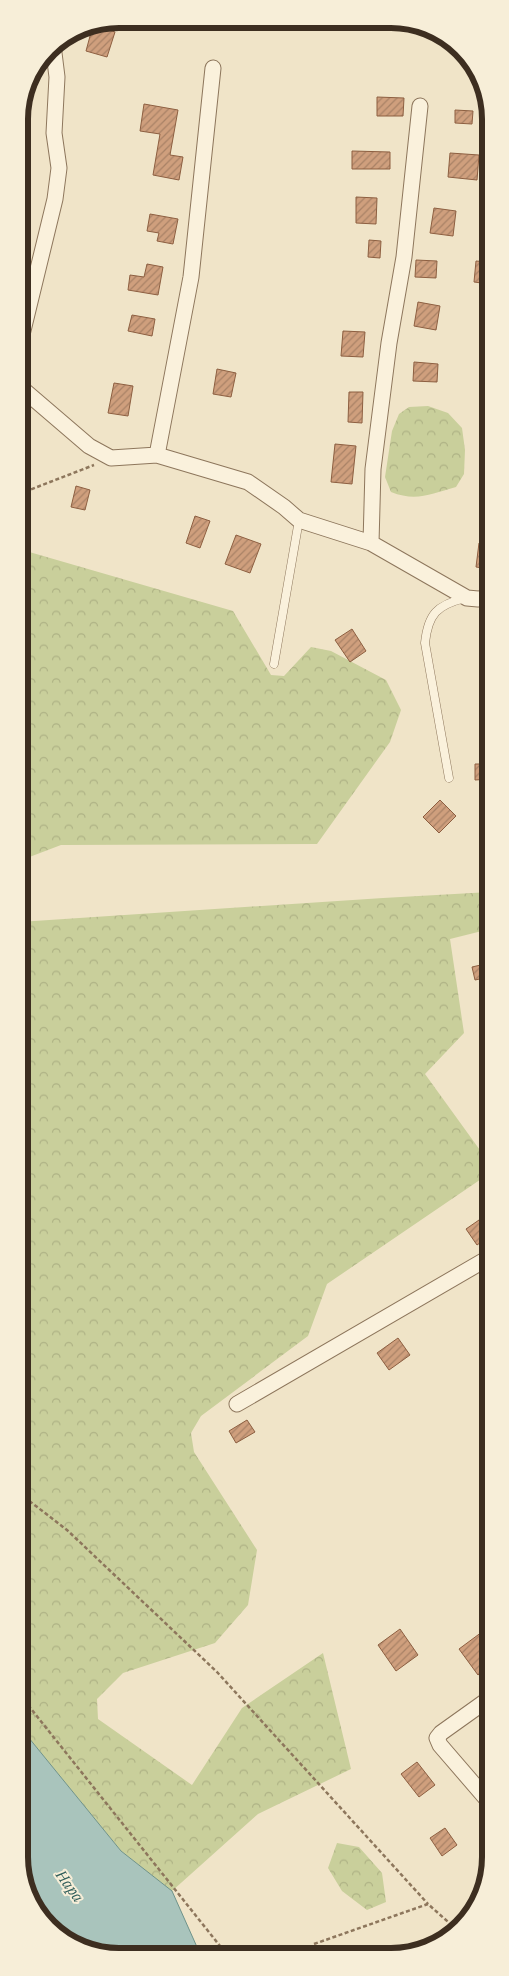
<svg xmlns="http://www.w3.org/2000/svg" width="509" height="1976" font-family="'IBM Plex Serif',serif">
<style>
.forest{fill:url(#forest-crowns)}
.water{fill:#a9c4bc;stroke:#6f938a}
.building{fill:url(#building-hatch);stroke:#8d5f41}
.lines{fill:none;stroke-linecap:round;stroke-linejoin:round}
.service-casing{stroke:#8d765c;stroke-width:9}
.minor-casing{stroke:#8d765c;stroke-width:17}
.path{stroke:#8d765c;stroke-width:2.5;stroke-dasharray:4 2.5;stroke-linecap:butt}
.service{stroke:#faf1dc;stroke-width:8}
.minor{stroke:#faf1dc;stroke-width:15}
.labels{text-anchor:middle;dominant-baseline:central;stroke-width:4;stroke-linejoin:round;paint-order:stroke}
.water-label{font-size:15px;font-style:italic;fill:#2f5d5a;stroke:#f7eed8}
.rim{fill:none;stroke:#3d2e20;stroke-width:6}
</style>
<defs>
<pattern id="forest-crowns" width="20" height="18" patternUnits="userSpaceOnUse" patternTransform="scale(1.25)"><rect width="20" height="18" fill="#c9cf9b"/><path d="M2 6a3 3 0 1 1 6 0M12 15a3 3 0 1 1 6 0" fill="none" stroke="#aeb285"/></pattern>
<pattern id="building-hatch" width="6" height="6" patternUnits="userSpaceOnUse" patternTransform="scale(1.25)"><rect width="6" height="6" fill="#cf9f7d"/><path d="M-1 1l2-2M0 6l6-6M5 7l2-2" fill="none" stroke="#a98266"/></pattern>
</defs>
<rect width="100%" height="100%" fill="#f0e4c8"/>
<path class="forest" d="M428,406L448,413L462,428L465,450L464,474L456,487C431,494 416,502 391,492L385,477L392,431L399,414L409,407Z
M19,549L233,611L271,675L284,676L311,647L331,651L386,680L401,710L390,742L317,844L61,845L19,861Z
M490,892V929L450,939L464,1033L425,1074L490,1164V1173L327,1284L308,1336L201,1416L191,1433L194,1452L257,1550L248,1605L215,1643L123,1673L97,1699L98,1719L192,1785L242,1708L323,1653L351,1769L258,1814L172,1891L121,1851L20,1727L19,922L383,898Z
M337,1843L359,1847L382,1873L386,1902L367,1910L342,1891L328,1868Z"/>
<path class="water" d="M20,1727L121,1851L172,1891L201,1956L99,1955L44,1924L20,1871Z"/>
<path class="building" d="M93,25L115,32L107,57L86,51Z
M377,97L404,98L403,116H377Z
M144,104L178,110L170,155L183,157L179,180L153,175L160,134L140,131Z
M455,110L473,111L472,124L455,123Z
M352,151L390,152V169H352Z
M450,153L479,155L477,180L448,177Z
M356,197L377,198L376,224L356,223Z
M434,208L456,211L453,236L430,233Z
M150,214L178,219L173,244L157,241L159,233L147,231Z
M369,240L381,241L380,258L368,257Z
M416,260L437,261L436,278L415,277Z
M476,261L489,262V284L474,282Z
M147,264L163,267L158,295L128,290L130,275L144,277Z
M418,302L440,306L436,330L414,326Z
M132,315L155,319L152,336L128,331Z
M343,331L365,332L363,357L341,356Z
M414,362L438,364L437,382L413,381Z
M217,369L236,373L231,397L213,394Z
M114,383L133,386L128,416L108,413Z
M349,392H363L362,423L348,422Z
M335,444L356,446L352,484L331,482Z
M76,486L90,490L85,510L71,507Z
M195,516L210,521L200,548L186,543Z
M236,535L261,544L250,573L225,564Z
M479,543L490,544V569L476,567Z
M352,629L366,651L350,662L335,640Z
M475,764H490V779L475,780Z
M440,800L456,816L439,833L423,817Z
M485,964L489,977L475,980L472,967Z
M479,1220L490,1236L477,1245L466,1229Z
M398,1338L410,1355L389,1370L377,1353Z
M247,1420L255,1432L236,1443L229,1431Z
M400,1629L418,1655L396,1671L378,1645Z
M486,1629L490,1635V1665L478,1675L459,1649Z
M417,1762L435,1785L419,1797L401,1774Z
M445,1828L457,1845L442,1856L430,1838Z"/>
<g class="lines">
<g class="service-casing">
<path id="service" d="M274,664L299,520
M449,778L425,643C428,614 437,605 465,598"/>
</g>
<g class="minor-casing">
<path id="minor" d="M19,347L55,199L59,168L54,133L57,77L53,45
M19,386L89,446L111,458L157,455L248,482L284,507L299,520L371,543L467,598L478,599L490,598
M157,455L191,277L213,68
M371,543L373,469L389,343L404,257L420,106
M237,1404L490,1257
M490,1698L441,1733L437,1738L440,1745L490,1803"/>
</g>
<path class="path" d="M19,494L94,465
M19,1493L67,1530L217,1672L428,1904
M20,1695L228,1956
M314,1944L428,1904L456,1929"/>
<use href="#service" class="service"/>
<use href="#minor" class="minor"/>
</g>
<g class="labels">
<g class="water-label">
<text transform="translate(70 1886) rotate(54)">Нара</text>
</g>
</g>
<path d="M0 0H509V1976H0ZM119 28H391A91 91 0 0 1 482 119V1857A91 91 0 0 1 391 1948H119A91 91 0 0 1 28 1857V119A91 91 0 0 1 119 28Z" fill="#f7eed8" fill-rule="evenodd"/>
<path class="rim" d="M119 28H391A91 91 0 0 1 482 119V1857A91 91 0 0 1 391 1948H119A91 91 0 0 1 28 1857V119A91 91 0 0 1 119 28Z"/>
</svg>
